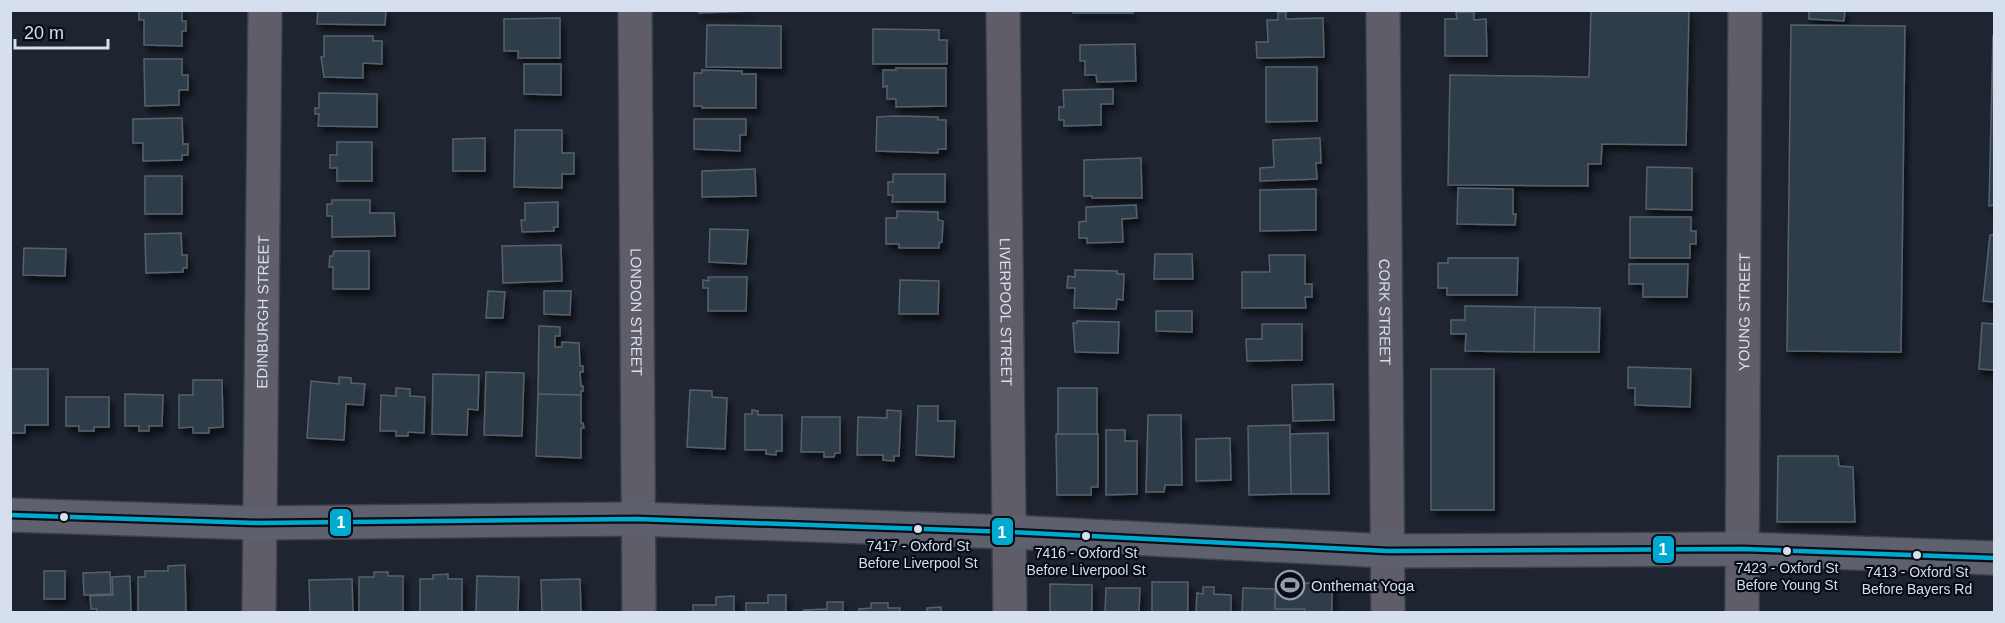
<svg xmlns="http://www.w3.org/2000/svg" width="2005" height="623" font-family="Helvetica,sans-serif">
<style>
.building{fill:#2d3e49;stroke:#57616a;stroke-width:1.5;filter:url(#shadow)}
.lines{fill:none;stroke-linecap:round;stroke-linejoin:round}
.street-casing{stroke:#39404a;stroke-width:36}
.secondary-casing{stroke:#39404a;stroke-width:36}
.street{stroke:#5e5d68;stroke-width:33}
.secondary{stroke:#5f606d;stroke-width:33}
.bus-1-casing{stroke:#070d16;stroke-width:9}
.bus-1{stroke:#00a9ce;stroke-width:4.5}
.bus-dot{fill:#d6dfee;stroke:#070d16;stroke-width:2}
.labels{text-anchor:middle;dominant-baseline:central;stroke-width:4.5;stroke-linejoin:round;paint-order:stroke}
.bus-label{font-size:14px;fill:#d6dfee;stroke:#070d16}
.street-label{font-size:15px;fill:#d6dfee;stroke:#070d16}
.poi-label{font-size:15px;fill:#d6dfee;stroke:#070d16;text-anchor:start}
.line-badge{stroke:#070d16;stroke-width:2}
.badge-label{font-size:16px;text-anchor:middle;font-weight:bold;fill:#fff}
</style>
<defs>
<filter id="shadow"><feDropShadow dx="3.5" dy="6" stdDeviation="3" flood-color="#0009"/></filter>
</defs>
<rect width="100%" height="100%" fill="#1e2531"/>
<path class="building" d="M139,10H182V21H186V31H182V46L144,45V20H139Z
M318,10H386L385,25L317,24Z
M692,10H751V11L699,13V11Z
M1073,10H1133V13H1073Z
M1591,10H1689L1686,145L1602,144L1601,164H1588V186L1448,185L1450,75L1589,77Z
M1809,10H1845L1844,21L1809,19Z
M1278,12H1286V19L1323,18L1324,57L1257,58L1256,42H1268L1267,20H1278Z
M1456,12H1474V20L1486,19L1487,56H1445V19H1457Z
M560,18V58H518V51H504V19Z
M707,25L781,26V68L706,67Z
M1791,25L1905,26L1901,352L1787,351Z
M873,29L939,30V40H947V64H873Z
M1993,35L1994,205L1989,206Z
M324,36H373V41H382V64L363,63V78L324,77L321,57H324Z
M1135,44L1136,81L1097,82L1096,75H1085V61H1080V45Z
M144,59H182V75H188V90H179V105L145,106Z
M524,64H561V95L524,94Z
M1266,67H1317V121L1266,122Z
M896,68H946V106L896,107V99H887V86L883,87V70H896Z
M702,70L742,71V74H756V108H702V106H694V73H702Z
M1113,89V104H1101V125L1064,126V120H1059V107H1064L1063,90Z
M319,93L377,94V127L318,126L319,114H315V108H319Z
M895,116L938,117V120H946V149H938V153L876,151L877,117Z
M182,118L183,144H188V155H182V160L143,161V143H133V119Z
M694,119H746V135H740V151L694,149Z
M515,130H562V153H574V174H562V188L514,187Z
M485,138V171H453V139Z
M1320,138L1321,163H1316L1317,179L1260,181V168L1274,167L1273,140Z
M337,142H372V181H337V168H330V155H337Z
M1141,158L1142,198H1092V196H1084V160Z
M1647,167L1692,168V210L1646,209Z
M755,169L756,196L702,197V171Z
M893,174H945V202H892L893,195H888V182H893Z
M145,176H182V214H145Z
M1458,188L1513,189V214H1516L1515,225L1457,224Z
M1316,189V230L1260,231V190Z
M332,200H370V213H394L395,236L332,237V216H327V204H332Z
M558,202V227H554V231L522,232L521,220H525V203Z
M1136,205L1137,218L1122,219L1123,242L1087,243V238H1079V222L1086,221V207Z
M897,211L938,212V220L943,221L942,242L939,243V248H899V244H886V218H897Z
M1630,217H1691V231H1696V244H1690V258H1630Z
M710,229L748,230L746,264L709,262Z
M181,233L182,255H187V268H183V272L146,273L145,234Z
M1990,235H1994V302L1983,301Z
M561,245L562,281L503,283L502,246Z
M24,248L66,249L65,276L23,275Z
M334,251H369V289H333V267H329L330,256H333Z
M1155,254H1192L1193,279H1154Z
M1269,255H1305V284H1312V297H1305L1306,308H1242V272H1270Z
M1448,258H1518L1517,295H1447V288H1438V263H1448Z
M1629,264H1688L1687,297H1643V284H1629Z
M1075,270L1117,271V274H1124L1123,300L1117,299L1116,309L1074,308L1075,288H1067L1068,276L1075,277Z
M708,277H747L746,311H708V288H703V280L709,281Z
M900,280L939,281L938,314H899Z
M488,291L505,292L503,318H486Z
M544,291H571L570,315L544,314Z
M1465,306L1535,307L1534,352L1465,351L1466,334H1451V320H1465Z
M1535,307L1600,308L1599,352H1534Z
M1156,311H1192V332L1156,331Z
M1077,321L1119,322L1118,353L1075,352L1073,323H1077Z
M1982,323L1994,324V370L1979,369Z
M1262,324H1302V360L1247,361L1246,339H1262Z
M539,326L560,327V336H555V347H562V342L579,343L580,366H583V372H580L581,386H583V391H581V395L538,394Z
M1628,367L1691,369L1690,407L1635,405V388H1628Z
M10,369H48V425H25V433H10Z
M1431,369H1494V510H1431Z
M486,372L524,373L522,436L484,435Z
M433,374L479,375L478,410L468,409L467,435L432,434Z
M339,377L351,378V383L365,384L363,405L346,404L344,440L307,438L311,381L339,384Z
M193,380H222L223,427L209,428V433H193V427L179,428V395H193Z
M1333,384L1334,420L1293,421L1292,385Z
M396,388L410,389V396L425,397L424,433L408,432V436H396V431H380L381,395L396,396Z
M1058,388H1097V434H1058Z
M690,390L712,391V397L727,398L725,449L687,447Z
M125,394L163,395L162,426H149V431H139V426H125Z
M538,394L581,395V423H583L584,428H581V458L536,456Z
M66,397H109V427H94V431H79V426H66Z
M918,406H938V421H955L954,457L916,455Z
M752,410L758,411V415H782V451H776V455L766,454V450H745V414H752Z
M887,410L901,411L899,456H894V461L883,460V455H857L858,417L887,418Z
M1148,415H1181L1182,485H1165L1164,492H1146Z
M802,417H840V453H835L834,457H824V452H801Z
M1290,425L1291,494L1249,495L1248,426Z
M1106,430H1125V441H1137V494L1106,495Z
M1328,433L1329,494H1291L1290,434Z
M1056,434H1098V487H1091V495H1057Z
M1230,438L1231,480L1196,481V439Z
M1778,456H1838L1839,466L1853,467L1855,522H1777Z
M185,565L186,612H138V577H145V571H168V566Z
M44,571H65V599H44Z
M110,572L111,594L84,595L83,573Z
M374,572H388V576H403V612H359V577H374Z
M448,574V579H462V612H420V579H433V575Z
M130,576L131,612H97V609H91L90,596L113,595L112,577Z
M477,576L519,577L518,612H476Z
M352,579L353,612H310L309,580Z
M580,579L581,612H542L541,580Z
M1152,582H1188V612H1152Z
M1276,582L1332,584V612H1305V609H1275Z
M1050,584L1092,585V612H1050Z
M1203,587H1214V594L1231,595V612H1196L1197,593L1203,594Z
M1106,588H1140L1139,612H1105Z
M1243,588L1275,589V609H1305V612H1242Z
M768,595H786V612H746V603H768Z
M734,596V612H693V605H716V597Z
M827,602H843V612H804V610L827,609Z
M871,603H888V608H900V612H859V609L871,608Z
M941,607V612H955H927V608Z"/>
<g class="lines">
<g class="street-casing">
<g id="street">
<path id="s1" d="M635,10L639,612"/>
<path id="s2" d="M1003,10L1010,612"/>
<path id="s3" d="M1383,10L1388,612"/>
<path id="s4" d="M259,612L265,10"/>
<path id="s5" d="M1742,612L1745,10"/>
</g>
</g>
<g class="secondary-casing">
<path id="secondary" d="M10,515L258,523L638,519L1009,532L1388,551L1743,549L1994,558"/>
</g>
<use href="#street" class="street"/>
<use href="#secondary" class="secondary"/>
<g class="bus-1-casing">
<path id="bus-1" d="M10,515L258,523L638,519L1009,532L1388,551L1743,549L1994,558"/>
</g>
<use href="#bus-1" class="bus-1"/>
</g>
<defs>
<g id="stadium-ring" transform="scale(1.5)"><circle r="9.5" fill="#070d16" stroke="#969eac" stroke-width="1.5"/><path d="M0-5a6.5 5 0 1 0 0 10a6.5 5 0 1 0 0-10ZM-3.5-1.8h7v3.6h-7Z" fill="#969eac"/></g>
</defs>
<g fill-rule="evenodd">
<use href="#stadium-ring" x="1290" y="585"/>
</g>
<g class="bus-dot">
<circle cx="64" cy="517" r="5"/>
<circle cx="918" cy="529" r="5"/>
<circle cx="1086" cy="536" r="5"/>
<circle cx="1787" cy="551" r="5"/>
<circle cx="1917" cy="555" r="5"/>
</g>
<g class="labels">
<g class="bus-label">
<text x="918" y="546">7417 - Oxford St<tspan x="918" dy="17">Before Liverpool St</tspan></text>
<text x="1086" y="553">7416 - Oxford St<tspan x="1086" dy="17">Before Liverpool St</tspan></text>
<text x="1787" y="568">7423 - Oxford St<tspan x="1787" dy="17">Before Young St</tspan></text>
<text x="1917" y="572">7413 - Oxford St<tspan x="1917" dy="17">Before Bayers Rd</tspan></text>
</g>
<g class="street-label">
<text stroke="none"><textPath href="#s4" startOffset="300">EDINBURGH STREET</textPath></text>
<text stroke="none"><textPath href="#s3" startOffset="302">CORK STREET</textPath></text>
<text stroke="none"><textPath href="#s1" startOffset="302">LONDON STREET</textPath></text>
<text stroke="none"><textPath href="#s2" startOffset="302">LIVERPOOL STREET</textPath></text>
<text stroke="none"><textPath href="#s5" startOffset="300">YOUNG STREET</textPath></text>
</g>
<g class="poi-label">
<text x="1311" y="585">Onthemat Yoga</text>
</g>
</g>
<g class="line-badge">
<rect x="329" y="508" width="23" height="29" rx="6" fill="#00a9ce"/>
<rect x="991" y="517" width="23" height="29" rx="6" fill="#00a9ce"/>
<rect x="1652" y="535" width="23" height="29" rx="6" fill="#00a9ce"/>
</g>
<g class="badge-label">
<text x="341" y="528">1</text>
<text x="1002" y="538">1</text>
<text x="1663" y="555">1</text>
</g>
<rect width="2005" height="623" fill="none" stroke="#d6dfee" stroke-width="24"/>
<path d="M15 39v9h93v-9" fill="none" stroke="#d6dfee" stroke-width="3"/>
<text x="24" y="39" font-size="18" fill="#d6dfee" stroke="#070d16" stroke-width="4.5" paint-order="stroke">20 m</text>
</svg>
